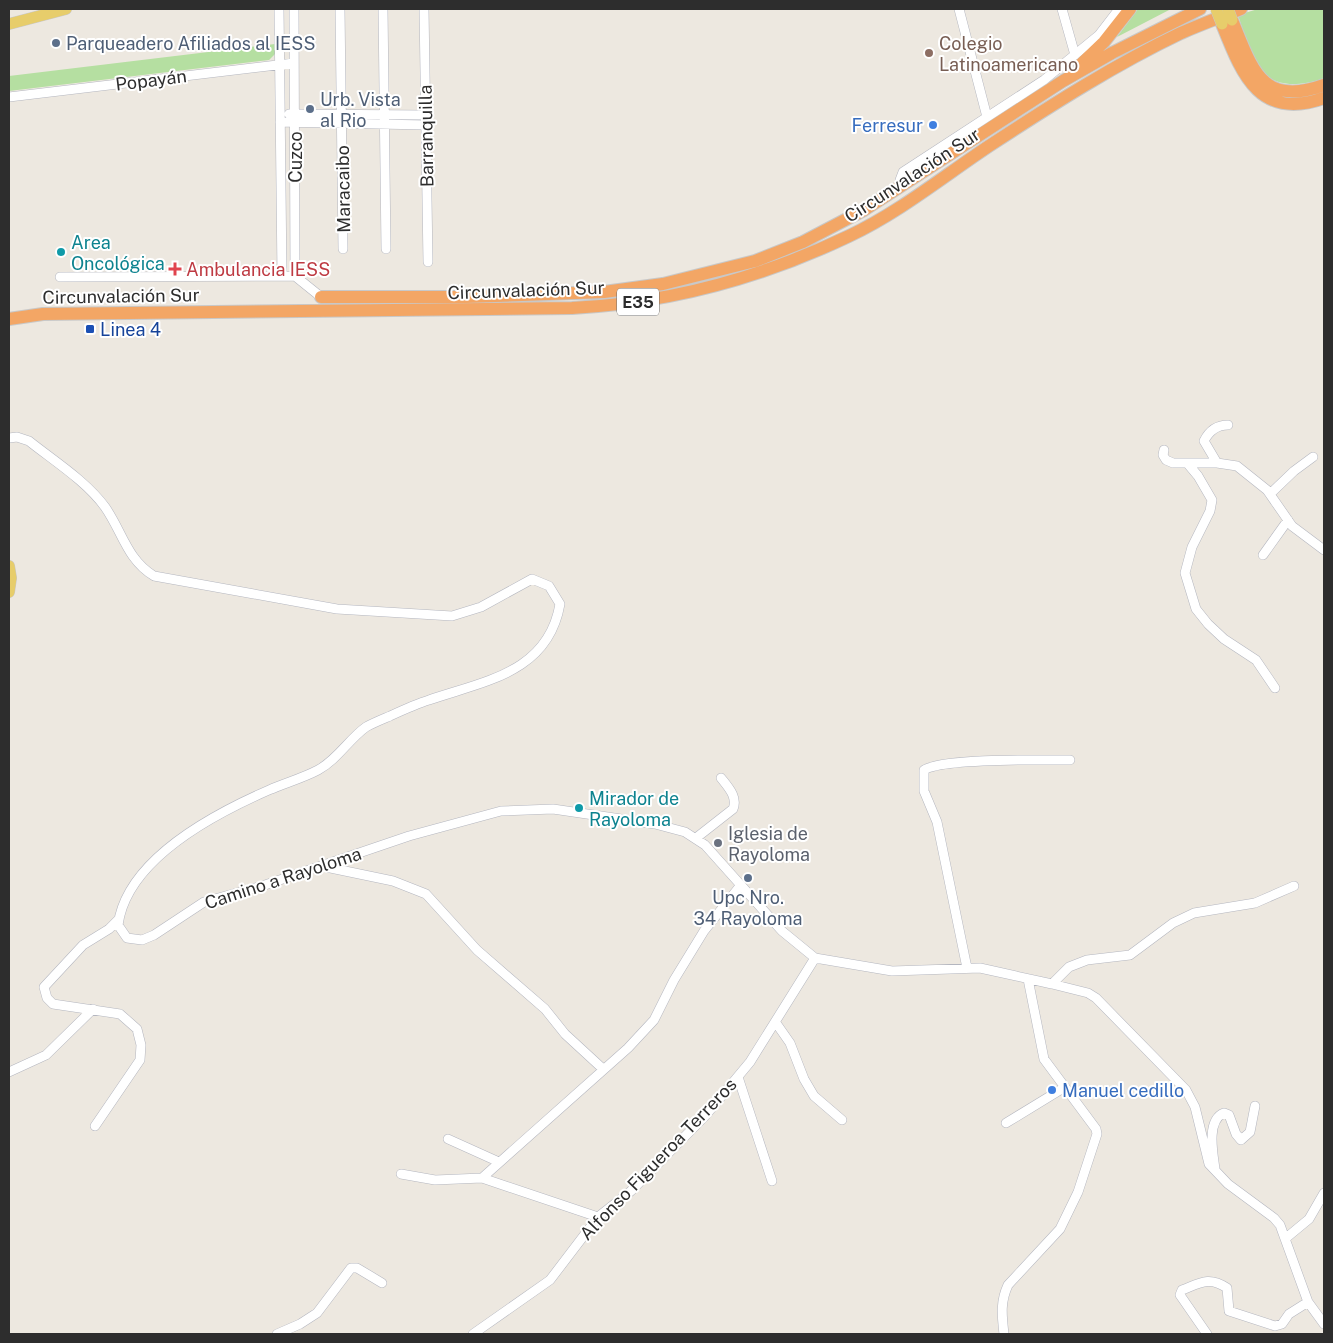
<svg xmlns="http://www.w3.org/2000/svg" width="1333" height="1343" font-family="'Public Sans',sans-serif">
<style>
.grass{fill:#b5dfa1}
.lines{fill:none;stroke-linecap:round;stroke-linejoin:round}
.minor-casing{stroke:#b4b6bf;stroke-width:10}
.major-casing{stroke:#c8c8c8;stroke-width:12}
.highway-casing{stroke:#c8c8c8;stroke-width:14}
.minor{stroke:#fff;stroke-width:9}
.major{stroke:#e7cd6b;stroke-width:11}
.highway{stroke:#f3a665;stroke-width:12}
.major-bridge-casing{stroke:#c8c8c8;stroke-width:12;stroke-linecap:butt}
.major-bridge{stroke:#e7cd6b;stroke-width:11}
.service-dot{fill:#5c6f8a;stroke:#fff;stroke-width:2}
.education-dot{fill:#8d6e63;stroke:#fff;stroke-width:2}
.shop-dot{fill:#3f7fe0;stroke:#fff;stroke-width:2}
.culture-dot{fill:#0f9aa8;stroke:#fff;stroke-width:2}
.health-dot{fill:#e0444e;stroke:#fff;stroke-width:2}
.transit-dot{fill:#1a4fb4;stroke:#fff;stroke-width:2}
.worship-dot{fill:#6b7280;stroke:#fff;stroke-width:2}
.labels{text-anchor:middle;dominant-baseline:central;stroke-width:4;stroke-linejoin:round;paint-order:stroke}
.shield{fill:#fff;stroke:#6c6c6c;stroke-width:1}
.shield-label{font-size:16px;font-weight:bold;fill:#2d2d2d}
.service-label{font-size:18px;fill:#4e5e75;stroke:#fff;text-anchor:start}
.education-label{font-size:18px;fill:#785e54;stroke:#fff;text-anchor:start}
.street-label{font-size:18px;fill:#2d2d2d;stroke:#fff}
.shop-label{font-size:18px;fill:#366cbe;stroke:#fff;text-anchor:end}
.culture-label{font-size:18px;fill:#0d838f;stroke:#fff;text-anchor:start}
.health-label{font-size:18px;fill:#be3a42;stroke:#fff;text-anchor:start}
.transit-label{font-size:18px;fill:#164399;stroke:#fff;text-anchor:start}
.worship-label{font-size:18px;fill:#5b616d;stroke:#fff;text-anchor:start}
</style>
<rect width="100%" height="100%" fill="#ede8e0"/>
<path class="grass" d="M1138,9H1171L1117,37Z
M1258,9H1324V79C1262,96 1255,68 1238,15Z
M275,44V54L269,60L9,91V76Z"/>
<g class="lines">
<g class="minor-casing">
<path id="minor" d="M279,9L282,276
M294,9L295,276
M340,9L343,249
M383,9L386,249
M424,9L428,262
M959,9L987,117
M1062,9L1075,55
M9,97L294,63
M289,114L426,115
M280,122L426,125
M901,187L900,180L903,172L1044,80L1099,35L1119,9
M60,277L295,276L321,297
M9,438L17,437L29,441C54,461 86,481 105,507C122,531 127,560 154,576L337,609L452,616L481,607L532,579L549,586L560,604C548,673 484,681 429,700C416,704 403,710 390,716C383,719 373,723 366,727C349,739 337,760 318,770C303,778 285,783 269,790C214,814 127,859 118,925L127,938L142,940L154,935L204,902L262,886L409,836L501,811L553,809L655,824L685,832L705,845L782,931L815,958L892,971L980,968L1052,984L1088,993L1096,998L1186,1090L1195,1107L1209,1164L1228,1184L1274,1218L1280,1225L1308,1302L1324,1324
M1164,450L1163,455L1166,460L1173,463H1217L1237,466L1267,490L1292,526L1324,550
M1217,463L1204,441C1209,431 1216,425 1228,425
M1188,464L1198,476L1212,500L1210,511L1192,547L1185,573L1196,609L1208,624L1224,639L1256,660L1275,688
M1270,494L1294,471L1313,457
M1263,555L1288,520
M696,838L733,809C738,797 728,787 721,778
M321,866L393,881L426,894L477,950L545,1009L565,1034L603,1069
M967,968L937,822L924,791V770C944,758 1042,760 1070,760
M1052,984L1069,967L1087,960L1130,955L1173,923L1194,913L1255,903L1294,886
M776,1023L790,1043L804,1079L814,1096L842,1120
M9,1072L46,1055L93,1009
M738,1077L772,1181
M1006,1123L1065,1087
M95,1126L140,1060L141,1045L137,1029L120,1014L53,1004L47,998L44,987L83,945L109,929L119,919
M448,1139L499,1162
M1215,1169C1213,1154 1206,1120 1224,1113L1229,1115L1236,1134L1241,1140L1250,1132L1255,1106
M401,1174L435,1180L482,1178L598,1217
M482,1178L628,1048L654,1020L674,980L704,931L740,886
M1286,1238L1309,1219L1324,1193
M277,1334L300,1324L317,1313L351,1268H357L382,1283
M473,1334L550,1280L598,1217L631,1191L705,1116L750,1062L815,958
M1004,1334C1002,1316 1000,1302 1008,1285L1060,1229L1078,1192L1097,1134L1096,1129L1044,1059L1028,979
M1207,1334L1180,1295L1182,1290C1200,1283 1209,1276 1227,1288L1229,1311L1275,1326L1282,1324L1289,1314L1308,1302"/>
</g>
<g class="major-casing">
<path id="major" d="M9,24L66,9
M9,566L11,578L9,592"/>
</g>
<g class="highway-casing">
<path id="highway" d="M1232,20C1252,68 1261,108 1324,85
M1222,24C1242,74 1259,121 1324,98
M1080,65L1104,42L1130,9
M321,297H465L604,292L663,284L755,261L803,242L864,210L1063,81L1112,53L1200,9
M9,319L43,314L572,308C668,303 761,278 849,236C900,212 945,175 992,144C1053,104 1116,64 1181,33C1201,24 1221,17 1241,9"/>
</g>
<use href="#minor" class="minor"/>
<use href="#major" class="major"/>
<use href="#highway" class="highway"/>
<g class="major-bridge-casing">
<path id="major-bridge" d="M1216,9L1222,24
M1228,9L1232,20"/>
</g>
<use href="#major-bridge" class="major-bridge"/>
</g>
<g class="service-dot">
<circle cx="56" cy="43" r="5"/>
<circle cx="310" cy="109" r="5"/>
<circle cx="748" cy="878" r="5"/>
</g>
<circle class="education-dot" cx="929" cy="53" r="5"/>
<g class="shop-dot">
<circle cx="933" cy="125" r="5"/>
<circle cx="1052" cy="1090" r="5"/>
</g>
<g class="culture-dot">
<circle cx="61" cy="252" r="5"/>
<circle cx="579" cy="808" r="5"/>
</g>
<path class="health-dot" d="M172.5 261.5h5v5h5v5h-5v5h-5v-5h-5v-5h5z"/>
<rect class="transit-dot" x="85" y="324" width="10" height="10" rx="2.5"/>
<circle class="worship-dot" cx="718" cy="843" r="5"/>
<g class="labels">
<rect class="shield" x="617" y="288.5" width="42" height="27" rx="4"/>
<g class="shield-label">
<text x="638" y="302">E35</text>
</g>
<g class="service-label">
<text x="66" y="43">Parqueadero Afiliados al IESS</text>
<text x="320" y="99">Urb. Vista<tspan x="320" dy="21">al Rio</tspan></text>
<text x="748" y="897" text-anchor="middle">Upc Nro.<tspan x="748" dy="21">34 Rayoloma</tspan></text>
</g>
<g class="education-label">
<text x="939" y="43">Colegio<tspan x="939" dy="21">Latinoamericano</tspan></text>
</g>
<g class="street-label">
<text transform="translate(151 80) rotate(-7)">Popayán</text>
<text transform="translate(426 136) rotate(-91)">Barranquilla</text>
<text transform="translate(295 157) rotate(-90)">Cuzco</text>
<text transform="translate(912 175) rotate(-33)">Circunvalación Sur</text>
<text transform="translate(343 189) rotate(-91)">Maracaibo</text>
<text transform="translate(526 290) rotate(-2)">Circunvalación Sur</text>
<text transform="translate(121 296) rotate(-1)">Circunvalación Sur</text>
<text transform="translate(283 878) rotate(-18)">Camino a Rayoloma</text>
<text transform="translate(658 1159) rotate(-46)">Alfonso Figueroa Terreros</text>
</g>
<g class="shop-label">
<text x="923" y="125">Ferresur</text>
<text x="1062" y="1090" text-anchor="start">Manuel cedillo</text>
</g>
<g class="culture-label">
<text x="71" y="242">Area<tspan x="71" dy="21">Oncológica</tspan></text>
<text x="589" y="798">Mirador de<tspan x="589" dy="21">Rayoloma</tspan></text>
</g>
<g class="health-label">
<text x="186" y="269">Ambulancia IESS</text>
</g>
<g class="transit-label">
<text x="100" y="329">Linea 4</text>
</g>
<g class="worship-label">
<text x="728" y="833">Iglesia de<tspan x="728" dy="21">Rayoloma</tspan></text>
</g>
</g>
<rect width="1333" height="1343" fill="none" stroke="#2d2d2d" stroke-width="20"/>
</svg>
